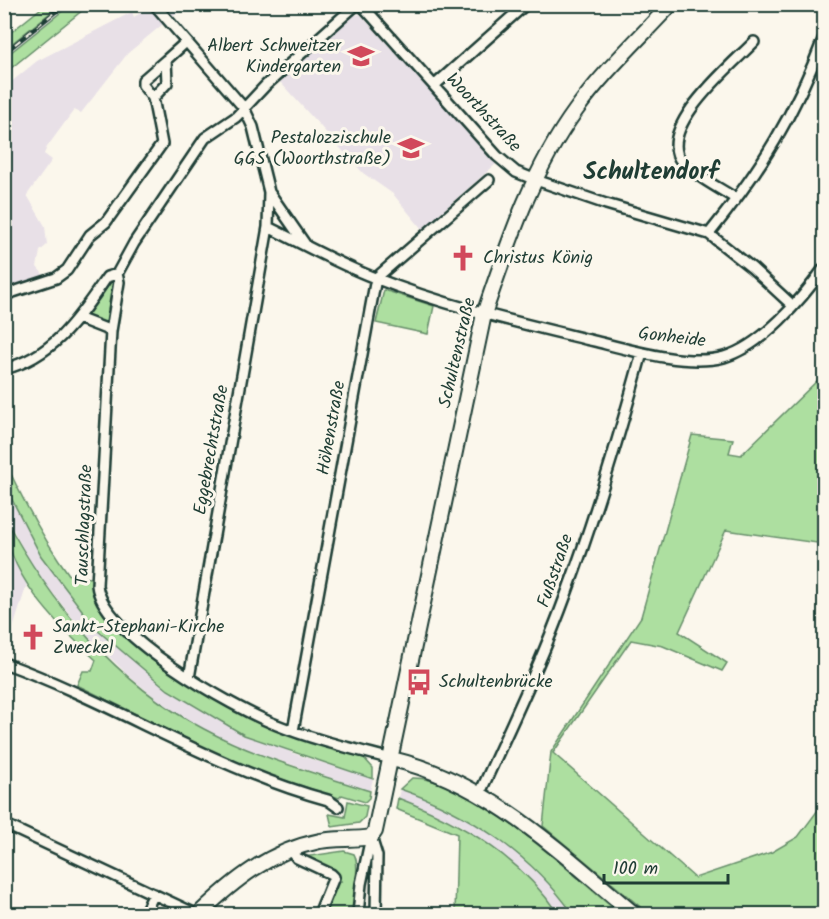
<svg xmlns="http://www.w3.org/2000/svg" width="829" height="919" font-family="Kalam,sans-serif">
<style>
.built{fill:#e8e0e7}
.green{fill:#addfa0;stroke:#668e6a;stroke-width:1.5}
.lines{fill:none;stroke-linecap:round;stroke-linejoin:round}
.street-casing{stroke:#1f3d34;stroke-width:14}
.secondary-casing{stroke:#1f3d34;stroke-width:18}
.street{stroke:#fbf7ec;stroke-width:9}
.secondary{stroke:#fbf7ec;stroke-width:14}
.rail-casing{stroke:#1f3d34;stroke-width:4.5}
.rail{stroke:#fbf7ec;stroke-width:2;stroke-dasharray:7;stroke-linecap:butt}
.labels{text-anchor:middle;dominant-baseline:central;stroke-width:6;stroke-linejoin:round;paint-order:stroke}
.poi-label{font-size:18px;fill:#1f3d34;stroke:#fbf7ec;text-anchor:start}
.street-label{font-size:18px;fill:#1f3d34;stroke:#fbf7ec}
.district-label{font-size:24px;font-weight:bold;fill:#1f3d34;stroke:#fbf7ec}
</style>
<rect width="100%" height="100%" fill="#fbf7ec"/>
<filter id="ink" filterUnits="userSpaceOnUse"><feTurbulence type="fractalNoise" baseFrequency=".0167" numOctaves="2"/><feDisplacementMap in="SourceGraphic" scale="12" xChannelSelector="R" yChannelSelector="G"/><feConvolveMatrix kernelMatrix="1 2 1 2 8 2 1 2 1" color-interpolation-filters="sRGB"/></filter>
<g filter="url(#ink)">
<path class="built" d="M60,5H70L5,57V49Z
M153,5H186L128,53L81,113L74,110L47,147L44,154L52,160L27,195L45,226L47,245L40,251L37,267L48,280L5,295L4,107L7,104L5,101V87L37,61L132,12L134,17Z
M360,14L496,164L422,229L393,194L363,173L280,82L355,15Z
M5,486L41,556L97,630L292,753L373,779L370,791L254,752L204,729L173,712L131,678L83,631L33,568L5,514Z
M5,537L27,584L5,654Z
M400,789L427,799L484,827L524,860L558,893L573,914H558L527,876L509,860L460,825L398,798Z"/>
<path class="green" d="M45,5H60L5,49V37Z
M70,5H89L5,73V57Z
M109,281L115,283L108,324L105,325L86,315Z
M384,290L434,306L428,334L376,323Z
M824,374V544L726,530L679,632L727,663L722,671L663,646L631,640L553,753L695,878L772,852L798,837L818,810L824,811V914H649L543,826L551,752L641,617L692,435L733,439L729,453L741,455Z
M4,459C23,501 43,539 70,576L91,578L96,602L108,618L193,685L268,726L364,758L373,768V779L244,735L168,690L97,630L41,556L5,486Z
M4,516C49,602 117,684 204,729C256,757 314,773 370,791L369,798L365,802L342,795L339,798L244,767L77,685L83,671H92L96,660C56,624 5,573 4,516Z
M412,778C470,776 575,877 620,914H573C531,854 469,813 400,789Z
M398,798C462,823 519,856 558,914H455L457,834L396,809Z
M348,801L367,806L365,817L359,823L332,827L329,814L345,817Z
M344,851L354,854C361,866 352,899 352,914H323L337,882L342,881H338L337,872L303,857Z"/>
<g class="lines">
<g class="street-casing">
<path id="street" d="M154,4L244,108L253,127L269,192L305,244
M357,4L266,85L236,117L205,138L134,243L117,274L119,282L111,331L97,585C102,634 233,708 277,725C314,740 354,749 392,759
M361,4L497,156L516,172L536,180L606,204L709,234L752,268L792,305
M166,60L185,43
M435,85L526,4
M269,192L268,227C303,244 338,264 375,278C445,306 520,323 594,341C630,350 687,367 724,357C762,346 802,299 824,268
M736,199C720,188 696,177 682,162C654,129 733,64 754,42
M709,234C762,168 794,116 824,37
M4,295L56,278L67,270L90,235L106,222L162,144L153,98L143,85V80L166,60L167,83L153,98
M78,318L111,331
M4,369C55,356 79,317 107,277L117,274
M4,663C115,703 214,769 328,800L338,807
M189,678L268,227
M293,731L376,278L489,180
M480,793C510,727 542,661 567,592C596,514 620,433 642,353
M4,824L196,914
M371,837L377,856L376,914
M291,850L297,858L331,874L334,877L319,914
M144,914L154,894
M358,914L361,884L371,837"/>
</g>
<g class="secondary-casing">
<path id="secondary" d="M392,759C489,782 560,852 634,914
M199,914C234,880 270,851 320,841C337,838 355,840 371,837L375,831L484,314C508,244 532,170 576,110C603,72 639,39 671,4"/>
</g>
<use href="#street" class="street"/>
<use href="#secondary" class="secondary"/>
<g class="rail-casing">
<path id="rail" d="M4,53L65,4"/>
</g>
<use href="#rail" class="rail"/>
</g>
</g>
<defs>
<g id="school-bare" transform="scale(2.07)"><path d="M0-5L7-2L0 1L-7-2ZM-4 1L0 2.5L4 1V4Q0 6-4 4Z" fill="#d1495b" stroke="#fbf7ec" stroke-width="2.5" paint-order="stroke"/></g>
<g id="church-bare" transform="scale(2.07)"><path d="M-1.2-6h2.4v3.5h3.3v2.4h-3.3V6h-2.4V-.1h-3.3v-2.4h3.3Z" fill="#d1495b" stroke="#fbf7ec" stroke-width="2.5" paint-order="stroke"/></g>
<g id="bus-bare" transform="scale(2.07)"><path d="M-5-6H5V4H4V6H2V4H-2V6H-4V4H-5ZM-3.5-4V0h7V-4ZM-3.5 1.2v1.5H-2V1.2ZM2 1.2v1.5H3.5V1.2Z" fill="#d1495b" stroke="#fbf7ec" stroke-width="2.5" paint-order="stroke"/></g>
</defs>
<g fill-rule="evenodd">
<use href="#school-bare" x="361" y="56"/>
<use href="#school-bare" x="411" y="148"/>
<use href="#church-bare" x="463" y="258"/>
<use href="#church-bare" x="33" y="637"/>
<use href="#bus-bare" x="419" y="682"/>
</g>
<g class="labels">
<g class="poi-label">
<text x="341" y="46" text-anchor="end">Albert Schweitzer<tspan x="341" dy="21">Kindergarten</tspan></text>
<text x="391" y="138" text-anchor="end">Pestalozzischule<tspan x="391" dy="21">GGS (Woorthstraße)</tspan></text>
<text x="483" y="258">Christus König</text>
<text x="53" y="627">Sankt-Stephani-Kirche<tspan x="53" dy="21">Zweckel</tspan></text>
<text x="439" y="682">Schultenbrücke</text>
</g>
<g class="street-label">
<text transform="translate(483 113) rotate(47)">Woorthstraße</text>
<text transform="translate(672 338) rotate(7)">Gonheide</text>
<text transform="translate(458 353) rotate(-77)">Schultenstraße</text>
<text transform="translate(332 428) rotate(-80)">Höhenstraße</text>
<text transform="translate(212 450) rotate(-80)">Eggebrechtstraße</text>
<text transform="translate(85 525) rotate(-88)">Tauschlagstraße</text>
<text transform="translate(556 571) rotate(-71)">Fußstraße</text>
</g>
<g class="district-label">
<text x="651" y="172">Schultendorf</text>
</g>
</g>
<rect width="829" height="919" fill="none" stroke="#fbf7ec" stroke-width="24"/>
<rect x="12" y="12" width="805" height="895" fill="none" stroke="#1f3d34" stroke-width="2" filter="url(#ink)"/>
<path d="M604 874v9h124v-9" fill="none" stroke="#1f3d34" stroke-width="3"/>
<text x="613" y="874" font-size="18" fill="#1f3d34" stroke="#fbf7ec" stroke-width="4.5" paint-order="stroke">100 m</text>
</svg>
